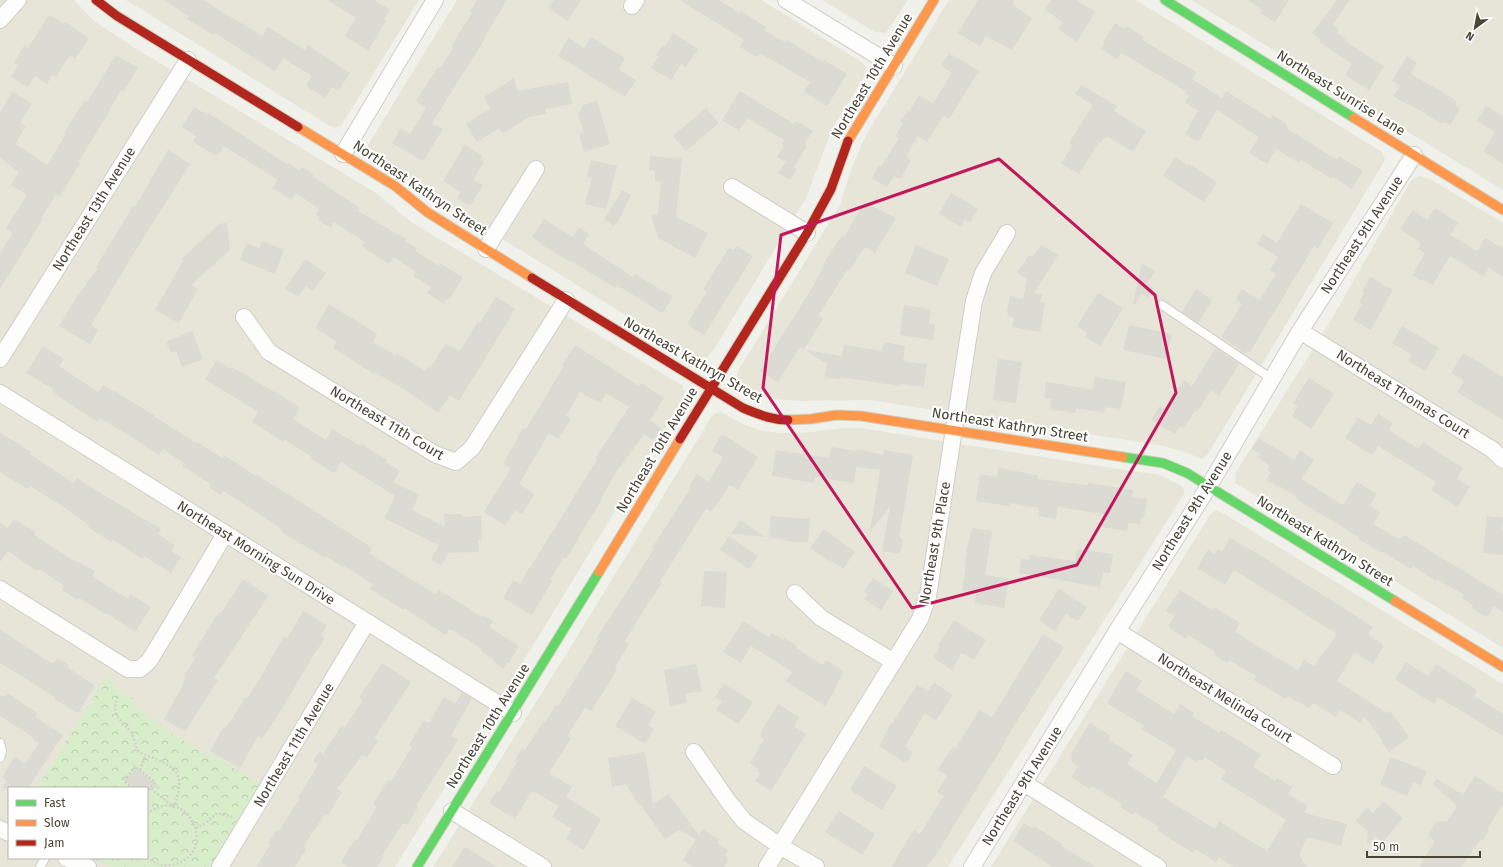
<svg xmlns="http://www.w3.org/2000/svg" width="1503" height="867" font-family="'Fira Sans',sans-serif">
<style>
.residential{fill:#e6e5d8;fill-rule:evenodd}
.park{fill:url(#park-crowns)}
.building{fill:#dbdad3;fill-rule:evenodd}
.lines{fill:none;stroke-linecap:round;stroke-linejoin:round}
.lane-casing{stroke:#cfcfc8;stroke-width:10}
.street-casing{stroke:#cfcfc8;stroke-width:18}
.fast-casing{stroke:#d1d0c2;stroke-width:11}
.slow-casing{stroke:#d1d0c2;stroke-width:11}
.jam-casing{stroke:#d1d0c2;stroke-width:11}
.path{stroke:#d2d1cb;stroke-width:2.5;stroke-dasharray:2 2;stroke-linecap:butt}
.lane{stroke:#fdfdfc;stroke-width:8}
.street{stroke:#fdfdfc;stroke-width:16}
.fast{stroke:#63d668;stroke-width:9}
.slow{stroke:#ff974d;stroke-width:9}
.jam{stroke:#b3261e;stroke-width:9}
.marked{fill:none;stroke:#c2185b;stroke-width:3;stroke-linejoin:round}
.labels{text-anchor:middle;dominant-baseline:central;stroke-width:4;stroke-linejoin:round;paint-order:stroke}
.street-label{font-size:14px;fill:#484536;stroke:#fff}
</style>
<defs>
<pattern id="park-crowns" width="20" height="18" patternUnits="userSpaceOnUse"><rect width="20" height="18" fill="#d8edca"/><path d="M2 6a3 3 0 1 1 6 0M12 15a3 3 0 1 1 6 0" fill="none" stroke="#bbcdae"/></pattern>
</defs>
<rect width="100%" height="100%" fill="#f1f1eb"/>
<path class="residential" d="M0,0H74L94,21L135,48L376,193L411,222L683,386L685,396L542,631L395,867H0ZM9,788H147V858H9Z
M126,0H419L341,126L335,128L328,125Z
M457,0H761L863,63L867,69L865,75L832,129L806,198L714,349L707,357L695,358L441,201L366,148Z
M822,0H908L886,33L875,32Z
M949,0H1136L1382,152L1385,160L1208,454L1202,459L1182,451L1159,445L869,400L800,401L775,399L754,393L739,385L736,379L738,371L840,205L852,167L866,135Z
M1191,0H1503V190Z
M1420,176L1430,179L1503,223V648L1235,483L1236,472L1327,327L1412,179Z
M721,412L741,423L759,430L779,433H802L842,428H861L1137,472L1156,474L1181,485L1184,489V494L948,867H433L570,648L712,416L716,413Z
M1216,510L1226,515L1503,684V867H991L1210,515Z"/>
<path class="park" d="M108,674C112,687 120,694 133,698L134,705C158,724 182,741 208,756L210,754L261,784L209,867H112L90,858H147V788H37Z"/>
<path class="building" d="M163,0H203L262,36L268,27L305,50L308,45L350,73L338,91L332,87L325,98L306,86L312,76L283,58L276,70L275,69L274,71L215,33L213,35L187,19L189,16Z
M327,0H374L390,10L384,19L386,21L368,51L345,36L356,18Z
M477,0H507L485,36L486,37L432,123L443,129L423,161L392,143L401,128L410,134L426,108L416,101L438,67L440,68L453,48L451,46L472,13L470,12Z
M554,0H581L568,21L548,8Z
M680,0H718L740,13L741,11L766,27L764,30L785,42L787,40L823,62L824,60L847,74L827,106L804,92L810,82L760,53L757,57L740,47L744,40Z
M978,0H1015L1012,4L1032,18L1012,50L986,36L980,46L958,33Z
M1051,0H1077L1095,12L1077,42L1058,29L1063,22L1045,10Z
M1247,0H1289L1275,22L1260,13L1263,10Z
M1337,0H1350L1332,25L1339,30L1337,33L1348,40L1346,42L1384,66L1369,90L1345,75L1352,64L1320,42L1321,40L1312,33Z
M49,15L64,24L65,22L89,38L75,59L70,55L56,77L52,75L47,84L35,76L28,87L11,77L18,65L14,63L24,46L28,48Z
M1115,23L1125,29L1126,26L1144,37L1142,40L1196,72L1192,79L1222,98L1226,91L1270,119L1273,115L1288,125L1286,128L1329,155L1337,159L1339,156L1363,171L1352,189L1333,177L1332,179L1301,160L1299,163L1276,149L1267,164L1249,153L1259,137L1217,110L1198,142L1185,134L1198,111L1185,102L1189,96L1184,93L1186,91L1121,53L1117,59L1101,49L1105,43L1103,42Z
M673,33L698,49L686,67L681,64L671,80L651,68L659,56L656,55L662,45L665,46Z
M591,37L625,58L619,70L636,80L625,97L558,56L568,38L584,48Z
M949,53L979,71L949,119L944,115L927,142L918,136L906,156L911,160L900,179L894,176L887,187L872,178L879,166L881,167L899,138L895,136L903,124L900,122L908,110L909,112L919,95L933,104L952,73L941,66Z
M116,55L138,68L123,92L121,90L107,114H108L78,162L80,164L60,196L56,194L41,218L43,219L0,289V253L13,233L6,228L27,195L11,185L19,172L0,158V112L12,92L32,104L20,123L26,126L15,144L47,165L66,134L64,133L85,100L87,102Z
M1407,56L1417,63L1411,74L1457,101L1455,105L1460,108L1450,125L1444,122L1442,124L1409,104L1408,105L1393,96L1400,86L1392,81Z
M514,78L517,91L568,82L572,104L545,109L546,114L529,117L503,133L499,128L477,142L466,124L490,109L484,97Z
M1081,85L1117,106L1114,111L1146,131L1133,152L1106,136L1101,143L1099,142L1079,174L1061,163L1073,145L1069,143L1093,105L1075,94Z
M740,91L794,124L796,121L813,131L804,144L807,146L794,167L797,169L790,180L778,173L786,162L777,157L784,146L782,144L784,140L747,118L739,131L722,120Z
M597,101L610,144L584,152L579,134L584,133L578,114L584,105Z
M1486,106L1503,116V164L1484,151L1495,132L1477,121Z
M194,107L207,115L208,113L287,164L288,163L299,170L302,167L314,174L312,176L327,185L326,186L360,208L358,211L406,239L405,241L417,248L415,251L439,266L440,263L463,278L449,300L447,299L444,304L427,293L431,287L413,276L416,272L394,257L389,264L362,246L365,242L334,222L331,228L318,220L320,217L316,214L319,209L296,193L292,200L272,188L278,180L224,146L217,156L193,142L196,136L182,127Z
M706,108L719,123L686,151L673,136Z
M465,144L482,156L480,159L484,162L473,180L483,185L470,206L457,198L461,192L443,181Z
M168,150L190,164L132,256L91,325L98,330L90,344L59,326L80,292V293L98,268L96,267L118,231L133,206L135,207Z
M650,156L682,159L676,217L708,233L695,258L658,238L651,215L658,213L661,182L655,181V171L649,170Z
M1175,157L1188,166L1189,164L1217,182L1204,202L1163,176Z
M591,160L617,166L606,209L585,204L592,178L587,177Z
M622,190L631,195L622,213H623L617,224L616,223L614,226L604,220Z
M951,193L978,209L970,223L965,220L961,227L939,214Z
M865,202L896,218L875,253L865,247L850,270L848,269L818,316L823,319L804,349L800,347L778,382L760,371L817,280L816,279L825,265L823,264L842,235L844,237Z
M1301,204L1333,223L1318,249L1314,246L1250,352L1247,351L1245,354L1236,348L1240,349L1222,338V335L1242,304L1236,300L1242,289L1260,300L1276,274L1270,270L1278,257L1257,244L1263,234L1277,243Z
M1435,208L1458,223L1450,235L1477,251L1485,238L1503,248V277L1489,268L1484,276L1450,256L1433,285L1423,279L1422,281L1412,275L1425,253L1418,249L1421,243L1400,229L1413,210L1427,220Z
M544,219L573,237L579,227L589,234L583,244L633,277L635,274L673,297L662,313L617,285L615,288L572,261V262L557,254L540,244L541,243L532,237Z
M227,223L230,250L191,285L198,289L179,323L155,310L183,261L182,259L219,224Z
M262,241L284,250L275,274L240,260L246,243L259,248Z
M916,245L949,259L937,286L905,273Z
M1041,245L1058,255L1034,293L1042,295L1040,302L1045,303L1040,332L1012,327L1014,318L1007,315L1008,312L1007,311L1010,296L1023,299L1027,279L1017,273L1029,255L1033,257Z
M737,246L753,256L704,335L687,324L707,292L703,289L729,248L734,250Z
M306,259L326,273L313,291L306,286L298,297L285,288Z
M1142,263L1155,272L1147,284L1154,288L1148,298L1141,294L1135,305L1133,304Z
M1370,277L1393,290L1371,330L1353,320L1362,304L1359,302L1364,293L1362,292Z
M1196,289L1212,300L1198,323L1182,312Z
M1098,293L1123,308L1100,346L1085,337L1087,333L1077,326Z
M496,297L515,309L509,318H510L459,401L450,395L438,413L411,394L375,372L374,374L333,348L337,342L315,328L329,304L377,334L373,342L395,355L396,353L426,371L428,367L430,368L446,344L460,351L478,321L480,323Z
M904,305L931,309L929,324L935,325L933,340L900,335Z
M1129,325L1172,334L1166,359L1123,350Z
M1402,326L1439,348L1425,371L1408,361L1412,355L1392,343Z
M192,331L203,359L182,367L176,351L171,353L166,342Z
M884,342L905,346L903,361L927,364L924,387L901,384L900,386L840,377V379L825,377L827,364L805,350L842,356L844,345L882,351Z
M575,345L639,386L641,383L664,398L650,420L661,428L653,440L644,434L617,471L601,498L602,499L566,559L563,558L550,580L552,581L532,615L503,598L513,580L520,584L529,568H530L598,458L596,457L629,407L606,393L600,403L580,392L566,416L571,419L558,439L549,433L519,484L535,494L522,514L515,510L505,525L484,512L511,468L503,464L523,428L526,429L564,366L562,365Z
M43,346L64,359L59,366L98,392L103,385L114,392L115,391L155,416V417L196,443L197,442L222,458L224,455L256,476L257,475L340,527L372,548L369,553L436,595L439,590L482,617L483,615L493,621L489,627L519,646L509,663L507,662L503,668L493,662L494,660L481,651L482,649L450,629L446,635L405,608L404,610L370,589L373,584L344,566L343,567L325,556V558L295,540L282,532L283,531L270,521L223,491L220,495L209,487L211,484L182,466L184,463L163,449L159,455L147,448L148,447L100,418L98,422L52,392L53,389L26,373Z
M1216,348L1239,364L1219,396L1211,390L1197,412L1195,411L1183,428L1180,426L1175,434L1151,420L1160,406L1164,409L1178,386L1179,388L1184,380L1192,386Z
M1463,353L1503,377V420L1457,392L1464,381L1451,373Z
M998,359L1022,362L1016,403L993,400Z
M217,360L231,369L232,367L300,407L293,419L326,440L332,429L360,446L362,444L387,460L386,462L400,471L393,482L419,495L412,510L445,527L444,514H462V517L481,516L482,540H478L479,552L449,553L441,565L431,559L439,545L384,518L395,496L341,462L334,473L311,459L312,457L285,440L283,442L252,422L258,412L205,379Z
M1095,377L1126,382L1121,409L1105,407L1104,413L1076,408L1075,413L1050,409L1051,399L1044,398L1046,382L1093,389Z
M1309,378L1334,394L1311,429L1292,416L1298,406L1293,403Z
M1378,414L1393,423L1389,430L1419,449L1423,442L1463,468L1457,479L1470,487L1458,507L1431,490L1436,482L1378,446L1372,455L1345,438L1358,417L1371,425Z
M0,433L32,452L30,454L74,483L77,478L107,497L161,529L158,534L175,545L171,551L181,557L171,573L144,556L142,559L113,540L111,542L88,527L89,525L59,504L30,486L28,489L0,472Z
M722,434L758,457L738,490L730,485L711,512L706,509L660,581L662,583L650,601H647L649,602L625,641L629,644L615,667L617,669L606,688L591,711L585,708L567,736L571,738L549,773L572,787L566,797L601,819L584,850L566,839L572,829L552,817L559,806L532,791L515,819L489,803L497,791L499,792L517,762L514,761L522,748L525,750L544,721L545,722L556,705L558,706L593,651L592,650L598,640L596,639L654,549L652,548L691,488L689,487L697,474L709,482L723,457L712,451Z
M1259,438L1294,460L1300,450L1314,460L1301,479L1343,505L1357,482L1377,494L1370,506L1380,512L1373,524L1399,539L1400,538L1402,539L1404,535L1503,595V612L1494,606L1487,617L1472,608L1473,605L1462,598L1464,595L1437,579L1436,581L1413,566L1411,569L1387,554L1375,549L1358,539L1359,537L1296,499L1297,497L1279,486L1278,487L1266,480L1271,472L1267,470L1270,466L1258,458L1261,454L1252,449Z
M831,447L857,451V449L883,455L884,450L913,455L899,538L903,539L900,554L882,551L890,506L870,532L880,470L856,467L854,483L815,477L814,483L772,476L776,450L829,458Z
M998,468L1038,475L1037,479L1088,485V483L1133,490L1132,497L1147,499L1144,517H1141L1140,524L1128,523L1127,531L1102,527L1104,514L1058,507L1056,519L1038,516L1039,508L1009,503V506L976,501L980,474L997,477Z
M771,516L810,519L808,543L784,541L785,539L769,537Z
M1487,516L1503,518L1502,531H1503V555L1483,553Z
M14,519L36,532L34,535L68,557L95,571L92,576L128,599L130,594L151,607L135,632L106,613L105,614L79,598L78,600L62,590L65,586L39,569L37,571L8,551L0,562V523L8,528Z
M740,520L766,537L731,534Z
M972,528L992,531L985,575L1009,579L1004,608L975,603L976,593L962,590L966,566H965L967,552H966Z
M824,529L855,552L843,569L831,560L830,562L810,548Z
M729,536L758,556L749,569L720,550Z
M1230,538L1263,557L1373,627L1368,635L1384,645L1373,664L1355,652L1337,681L1387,713L1390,711L1409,737L1389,752L1381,742L1383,741L1364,716L1360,723L1340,710L1336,717L1313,703L1309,708L1288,696L1286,699L1254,680L1256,676L1229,660L1228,663L1214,655L1215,652L1188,635L1186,639L1168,627L1174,616L1166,611L1180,590L1212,610L1214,607L1240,623L1235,632L1289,665L1298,670L1304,660L1314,666L1337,634L1234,570L1225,585L1197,568L1208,550L1214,554L1218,549L1222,552Z
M1077,549L1113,554L1110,573L1103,572L1100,587L1019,573L1021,559L1029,560L1030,555L1075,561Z
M704,571L727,572L725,608L701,606Z
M873,578L893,591L881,610L864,599L868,594L864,591Z
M243,579L268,596L214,678L218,680L185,732L164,719L169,712L168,711L183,686L182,685L186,678L183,677L196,657L192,655L219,612L221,613Z
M1059,589L1087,607L1078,621L1066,614L1055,631L1039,620Z
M303,611L327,625L321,635L325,638L318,649H317L277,717L262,739L258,736L240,768L210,751L223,728L225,729L246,697L248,698L284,637L287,638Z
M954,620L986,640L974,660L962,653L952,670L933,658L940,647L938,645Z
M743,621L769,637L772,633L783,640L784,638L797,646L796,648L823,665L826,660L844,671L836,685L837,686L825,706L786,681L792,672L751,646L741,663L723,652Z
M0,630L53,664L57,658L69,665L67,667L95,686L78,713L54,699L55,697L0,663Z
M1043,634L1064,647L1005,740L1006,741L939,850L927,867H891L914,830L920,834L944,796L937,792L947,776L937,770L953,746L956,748L979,710L992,717Z
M1406,662L1428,676L1436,664L1477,690L1474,696L1503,714V736L1438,697L1434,704L1395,679Z
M382,663L411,682L374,738L378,741L367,758L362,755L337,789L342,792L328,815L325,814L303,847L306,849L295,867H256L270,845L268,844L277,829L279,831L300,798L298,797L318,765L313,761L320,751L323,754L342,725L345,727L363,700L359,698Z
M696,664L702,691L685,694L687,703L670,706L664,670Z
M1126,671L1142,681L1136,690L1174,714L1180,704L1194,713L1192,716L1219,733L1221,730L1261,754L1253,767L1275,781L1277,778L1292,787L1288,794L1308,806L1304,813L1347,824L1341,846L1307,837L1299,855L1307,867H1234L1219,857L1216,862L1195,849L1193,853L1157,830L1159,827L1135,812L1133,815L1120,807L1122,804L1092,786L1090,789L1071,777L1078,766L1072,762L1071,753L1090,723L1111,736L1108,740L1133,755L1127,764L1157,783L1176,750L1142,729L1144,726L1107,703ZM1187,756L1196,762L1198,759L1202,761L1205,757L1226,771L1221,779L1286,820L1267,851L1219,821L1215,829L1163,797Z
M934,683L953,695L936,721L925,713L905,746L913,753L906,763L879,746L891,723L892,724L917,685L928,691Z
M724,684L753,702L738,724L716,710L722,701L715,697Z
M7,693L37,713L35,717L63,735L28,788H2L7,781L2,777L14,757L25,764L39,743L33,739L34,738L0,716V694L4,697Z
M462,693L472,698L451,736L458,740L416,806L418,807L407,825L403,823L382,856L384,857L377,867H349L341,862L355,839L357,840L377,807L373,804L388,780L391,781L412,747L409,745L424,720L429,723L444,697L455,704Z
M632,698L656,712L648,725L654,729L645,744L615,726Z
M778,704L799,717L794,727L806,734L771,791L755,781L760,773L757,772L759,769L750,763L764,739L760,737L762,733L761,732Z
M645,752L653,804L668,794L699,835L702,829L719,840L717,843L728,850L725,856L729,859L724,867H694L683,860L696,839L679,830L665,839L640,804H638L626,784L612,787L608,758Z
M1391,757L1427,771L1421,785L1413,782L1407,796L1380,785Z
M864,766L897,786L882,810L850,790Z
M135,768L162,788H135L126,781Z
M1475,776L1503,793V804L1487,829L1489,830L1482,841L1480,840L1461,867H1419L1435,841L1428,836L1436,822L1447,821L1457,806L1433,784L1437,779L1463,795Z
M1383,801L1403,818L1383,842L1375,836L1367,845L1368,831L1356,821L1367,807L1373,813Z
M839,811L875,834L862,855L825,832Z
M1024,823L1032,828L1034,826L1062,844L1061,846L1096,867H1053L1013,841Z
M465,847L497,867H452Z"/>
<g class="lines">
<g class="lane-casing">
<path id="lane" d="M1162,305L1272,379
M0,743L2,751L0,758
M40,867L45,858"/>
</g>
<g class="street-casing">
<path id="street" d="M786,0L894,66
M632,6L636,0
M0,20L18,0
M343,154L435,0
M732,187L807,233
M486,249L536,169
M244,317L269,352L435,454L456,462L472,448L566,300
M1300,331L1493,450L1503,460
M0,359L188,60
M0,393L513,713
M0,589L128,669H140L149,661L159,645L225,534
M795,593L821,618L894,662
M1117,631L1333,766
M694,752L728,801L744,821L780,846L816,867
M1024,783L1158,867
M452,811L543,867
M0,829L9,833
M66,858L88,867
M220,867L367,622
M767,867L920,619L928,596L974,301L983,273L1007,233
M972,867L1117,631L1209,486L1300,331L1414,155"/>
</g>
<g class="fast-casing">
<path id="fast" d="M1165,0L1354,118
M1123,457L1163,463L1187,473L1395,601
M417,867L599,572"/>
</g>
<g class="slow-casing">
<path id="slow" d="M1354,118L1503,210
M298,127L395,186L427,212L532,278
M848,141L934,0
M788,420L811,419L836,415L861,416L1123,457
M599,572L680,439
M1395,601L1503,667"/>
</g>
<g class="jam-casing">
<path id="jam" d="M96,0L117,16L298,127
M532,278L743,408C758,414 771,420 788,420
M680,439L807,233L831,189L848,141"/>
</g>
<path class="path" d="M118,697C116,702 114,707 116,712C118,721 128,726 132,734C136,741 134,748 141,753C146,756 153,757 158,760C184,771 182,783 174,807L150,788
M140,770L146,755
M133,788L124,781L135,766L155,782L147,792
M147,814C186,782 220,850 176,864C166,867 155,865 147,857
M196,828L203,825L217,813L232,817"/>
<use href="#lane" class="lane"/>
<use href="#street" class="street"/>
<use href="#fast" class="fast"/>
<use href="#slow" class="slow"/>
<use href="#jam" class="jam"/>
</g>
<path class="marked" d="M999,159L1155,295L1176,393L1077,565L912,608L763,388L781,235Z"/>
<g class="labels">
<g class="street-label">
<text transform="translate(872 76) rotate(-59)">Northeast 10th Avenue</text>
<text transform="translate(1341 93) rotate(32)">Northeast Sunrise Lane</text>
<text transform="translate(420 188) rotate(34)">Northeast Kathryn Street</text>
<text transform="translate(94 209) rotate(-58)">Northeast 13th Avenue</text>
<text transform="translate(1362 235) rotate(-57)">Northeast 9th Avenue</text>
<text transform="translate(693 360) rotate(30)">Northeast Kathryn Street</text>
<text transform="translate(1403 394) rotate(32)">Northeast Thomas Court</text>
<text transform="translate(387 423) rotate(31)">Northeast 11th Court</text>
<text transform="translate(1010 425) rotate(9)">Northeast Kathryn Street</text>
<text transform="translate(657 450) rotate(-59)">Northeast 10th Avenue</text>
<text transform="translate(1192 511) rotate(-58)">Northeast 9th Avenue</text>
<text transform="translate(1325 541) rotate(32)">Northeast Kathryn Street</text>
<text transform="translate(935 543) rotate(-80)">Northeast 9th Place</text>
<text transform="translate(256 553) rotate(32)">Northeast Morning Sun Drive</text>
<text transform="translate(1225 698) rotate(32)">Northeast Melinda Court</text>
<text transform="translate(488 726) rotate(-58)">Northeast 10th Avenue</text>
<text transform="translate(294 745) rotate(-59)">Northeast 11th Avenue</text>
<text transform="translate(1022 786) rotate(-58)">Northeast 9th Avenue</text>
</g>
</g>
<rect x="8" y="787" width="140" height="72" fill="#ffffff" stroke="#b6b5af"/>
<rect x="16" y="800" width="20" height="6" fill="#63d668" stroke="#b6b5af"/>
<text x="44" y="807" font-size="12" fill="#484536">Fast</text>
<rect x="16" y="820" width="20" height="6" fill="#ff974d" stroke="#b6b5af"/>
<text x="44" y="827" font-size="12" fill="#484536">Slow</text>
<rect x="16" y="840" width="20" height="6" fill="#b3261e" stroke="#b6b5af"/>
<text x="44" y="847" font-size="12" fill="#484536">Jam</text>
<g transform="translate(1475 28) rotate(212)" stroke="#ffffff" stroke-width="3" paint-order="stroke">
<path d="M0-3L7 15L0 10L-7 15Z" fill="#484536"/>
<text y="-6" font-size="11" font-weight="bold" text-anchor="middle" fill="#484536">N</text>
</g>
<path d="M1367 851v6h113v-6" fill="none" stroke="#484536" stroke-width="2"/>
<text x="1373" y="851" font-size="12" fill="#484536" stroke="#ffffff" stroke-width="3" paint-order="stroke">50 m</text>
</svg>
